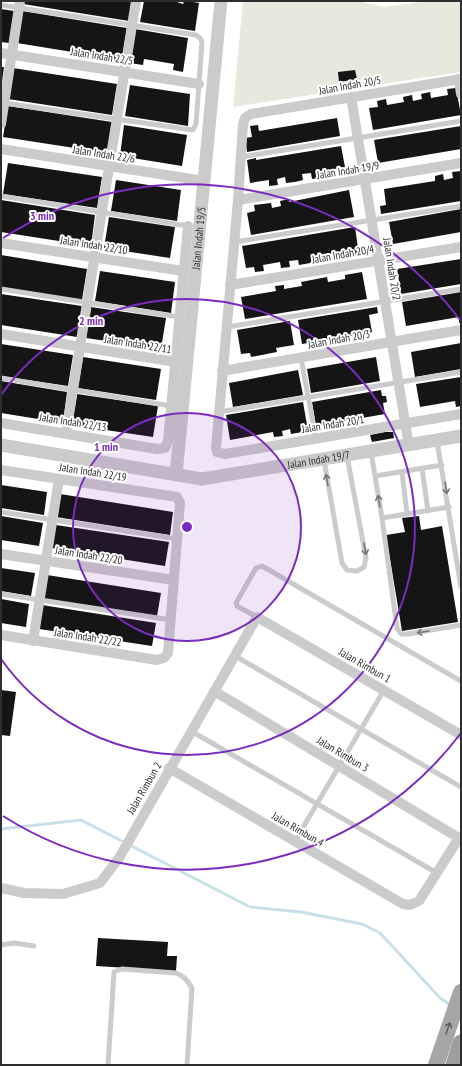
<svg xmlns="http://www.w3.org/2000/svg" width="462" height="1066" font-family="'PT Sans Narrow',sans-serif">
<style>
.green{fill:#e5eadc}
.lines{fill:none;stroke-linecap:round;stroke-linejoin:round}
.stream{stroke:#c9dfe9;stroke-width:3}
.building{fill:#151515}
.service{stroke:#cbcbcb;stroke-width:5}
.minor{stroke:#cbcbcb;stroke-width:10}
.tertiary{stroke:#cbcbcb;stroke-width:13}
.primary{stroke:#a6a6a6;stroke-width:16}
.trunk{stroke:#9e9e9e;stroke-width:17}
.oneway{stroke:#757575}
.oneway2{stroke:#5e5e5e}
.ring{fill:none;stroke:#7b2cbf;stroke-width:2}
.labels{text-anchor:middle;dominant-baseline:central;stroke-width:4;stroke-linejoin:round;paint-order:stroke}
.street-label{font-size:11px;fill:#2e2e2e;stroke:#fff}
.centre{fill:#7b2cbf;stroke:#fff;stroke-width:2}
.ring-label{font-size:12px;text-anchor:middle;font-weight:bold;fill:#7b2cbf;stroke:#fff;stroke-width:4;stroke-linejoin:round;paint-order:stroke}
</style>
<rect width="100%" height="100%" fill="#fff"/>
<path class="green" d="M243,1H358L384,7L429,1H461V72L233,107Z"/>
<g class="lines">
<path class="stream" d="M1,829L81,820L250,907L301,912L362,924L380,933L441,999L451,1005"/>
</g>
<path class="building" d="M23,1H132L129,21L23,4Z
M144,1H174L183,4L184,1H188L199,3L195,31L140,22Z
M1,9L14,11L9,43L1,42Z
M22,11L127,28L121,64L102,61L103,57L17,43Z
M135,29L188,38L183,72L173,70L174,64L144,59L143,65L129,63Z
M1,67H4L2,82H1Z
M13,68L117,84L112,115L8,99Z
M355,70L357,79L339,82L338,72Z
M130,85L190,94L188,126L125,116Z
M456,88L461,115L373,130L369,108L378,107L377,101L386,99L387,105L404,102L403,97L412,95L413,101L422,99L421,94L430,92L431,98L448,95L447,89Z
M8,106L112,122L107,153L3,137Z
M337,118L340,136L247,152L245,138L252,137L250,126L258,125L259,131Z
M124,125L187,135L182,166L120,156Z
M461,126V149L378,163L374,140Z
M341,146L345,167L319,172L320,178L312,179L311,173L302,174L303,180L295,182L286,183L285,177L277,179L278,185L269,186V180L250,183L247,160L256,158V160Z
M8,163L102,177L97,208L3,194Z
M461,171V201L381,214L380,206L386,205L384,189L435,181V176L443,174L444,180L453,178L452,172Z
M116,180L181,190L177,221L111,211Z
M349,190L354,217L251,235L247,213L255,211L254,205L271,203L272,208L281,206L280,201L289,199V202Z
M1,200L95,215L91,246L1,232Z
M461,209V232L393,244L389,222Z
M109,217L175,227L170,258L104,248Z
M355,227L359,255L342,257L341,252L324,255L315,257L316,262L299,265L298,260L289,261L290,267L281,268L280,262L263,265L264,271L255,272L254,267L246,268L242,246Z
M1,255L87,269L82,300L1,287Z
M461,259V284L401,294L397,269Z
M100,271L175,282L171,313L95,301Z
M362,272L367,299L245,319L241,297L276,291L275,286L284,285V289L302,286L301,282L327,277L328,282L345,279V275Z
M461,292V322L459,323V317L406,326L402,302Z
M1,294L82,306L77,337L1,325Z
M91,307L166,318L161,349L86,338Z
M377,307L378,313L369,315L372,332L363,334L364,339L355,340V335L302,344L298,320Z
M290,321L294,345L276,348L277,352L251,357L250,353L241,354L237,330Z
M461,343V369L415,377L411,352Z
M1,344L73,355L68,386L1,376Z
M83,357L161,369L156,400L78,388Z
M376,357L380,381L311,393L307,369Z
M298,370L303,395L233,407L229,383Z
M461,377V406L456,407L455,401L420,407L416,384Z
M1,381L67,392L63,423L1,413Z
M381,390L382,396H386L387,402L383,403L385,414L316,426L312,402Z
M77,394L158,406L153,437L72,425Z
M303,402L308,431L291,434L290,429L282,431L283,436L274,437L273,432L230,440L226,415Z
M385,432H393L394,438L372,442L370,435Z
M1,485L47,492L44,515L1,508Z
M60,494L173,512L170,535L56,517Z
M1,516L43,523L39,546L1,540Z
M419,516L421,530L442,526L458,622L402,631L386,535L405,532L402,518Z
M56,525L169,542L165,566L52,548Z
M1,568L35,573L31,596L1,591Z
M47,575L161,593L157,616L44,599Z
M1,599L29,604L26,627L1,623Z
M42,605L156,623L152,646L39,629Z
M1,690L16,692L10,736L1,735Z
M98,938L168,942L167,956H177L176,971L96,966Z"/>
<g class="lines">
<path class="service" d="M1,5L196,35L200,38L202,42L196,124L193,130L4,103
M241,157L461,121
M1,196L188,226
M234,242L461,206
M1,289L179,317
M227,327L461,289
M301,358L316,439
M1,378L171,406
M219,412L461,372
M437,441L461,587
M371,452L382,518L397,628L401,634H408L461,625
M324,460L342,563L347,570L357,571L364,567L366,558L347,456
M422,468L428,511
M402,472L407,514
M375,476L442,465
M1,512L178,539
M382,518L449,507
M1,594L171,620
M257,617L237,606L236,603L256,568L262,566L461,681
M235,656L461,787
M191,731L437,873
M295,841L384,690
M1,945L14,943L34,946
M108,1065L114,972L122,969L176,973C184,976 187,980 192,988L187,1065"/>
<path class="minor" d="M1,53L199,84
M459,79L461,94
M461,79L251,114L245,118L243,124L238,200L216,448L217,452L225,454L461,414
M351,97L409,446
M1,124L20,1
M1,149L204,181
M238,200L461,163
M1,243L183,271
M230,285L461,247
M1,334L176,362
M222,371L461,330
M1,423L157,449L165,448L168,441L188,226
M66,433L136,1
M1,470L177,497L180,503L168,653L164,658L157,660L1,635
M1,554L174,580
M33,641L59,479
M169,768L403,904L410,905L419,901L459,838L214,691
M1,888L24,893L63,894L100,883L119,858L257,617L461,735"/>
<g class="tertiary">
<path id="s1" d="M1,445L202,479L461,436"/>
<path id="s2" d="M176,475L221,1"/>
</g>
<path class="primary" d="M436,1065L461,992"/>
<path class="trunk" d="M454,1065L461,1043"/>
</g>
<defs><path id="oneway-shaft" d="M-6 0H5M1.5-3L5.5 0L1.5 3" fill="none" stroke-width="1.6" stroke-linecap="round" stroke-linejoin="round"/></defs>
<g class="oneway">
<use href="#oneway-shaft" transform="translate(327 480) rotate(-100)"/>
<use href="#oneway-shaft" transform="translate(446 488) rotate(81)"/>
<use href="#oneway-shaft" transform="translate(379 501) rotate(-100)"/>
<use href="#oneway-shaft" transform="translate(365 549) rotate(79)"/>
<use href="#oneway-shaft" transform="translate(423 632) rotate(171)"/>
</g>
<use class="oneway2" href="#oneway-shaft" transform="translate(448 1028) rotate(-71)"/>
<circle cx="187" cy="527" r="114" fill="#7b2cbf" fill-opacity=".12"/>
<g class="ring">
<circle cx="187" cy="527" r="114"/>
<path d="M1 395A228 228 0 1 1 1 659"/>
<path d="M461 733A343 343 0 0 1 3 816M3 238A343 343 0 0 1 461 321"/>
</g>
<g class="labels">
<g class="street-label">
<text transform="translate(102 56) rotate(9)">Jalan Indah 22/5</text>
<text transform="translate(350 85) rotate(-10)">Jalan Indah 20/5</text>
<text transform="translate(104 154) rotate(9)">Jalan Indah 22/6</text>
<text transform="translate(348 170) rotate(-9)">Jalan Indah 19/9</text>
<text stroke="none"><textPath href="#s2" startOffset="238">Jalan Indah 19/5</textPath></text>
<text transform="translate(94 245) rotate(9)">Jalan Indah 22/10</text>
<text transform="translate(343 254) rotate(-10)">Jalan Indah 20/4</text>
<text transform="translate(392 269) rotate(81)">Jalan Indah 20/2</text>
<text transform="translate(339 339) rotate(-10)">Jalan Indah 20/3</text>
<text transform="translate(138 344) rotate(9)">Jalan Indah 22/11</text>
<text transform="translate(73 422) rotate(9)">Jalan Indah 22/13</text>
<text transform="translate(333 424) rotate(-9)">Jalan Indah 20/1</text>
<text stroke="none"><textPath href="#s1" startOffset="322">Jalan Indah 19/7</textPath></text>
<text transform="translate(93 472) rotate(9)">Jalan Indah 22/19</text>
<text transform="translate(89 555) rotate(9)">Jalan Indah 22/20</text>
<text transform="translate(88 637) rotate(9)">Jalan Indah 22/22</text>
<text transform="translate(365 665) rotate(30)">Jalan Rimbun 1</text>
<text transform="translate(343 754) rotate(31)">Jalan Rimbun 3</text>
<text transform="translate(144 788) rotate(-60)">Jalan Rimbun 2</text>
<text transform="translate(298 829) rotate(30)">Jalan Rimbun 4</text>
</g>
</g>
<circle cx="187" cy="527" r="6" class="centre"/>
<g class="ring-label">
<text x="42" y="220">3 min</text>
<text x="91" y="325">2 min</text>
<text x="106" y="451">1 min</text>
</g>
<rect width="462" height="1066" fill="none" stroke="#2e2e2e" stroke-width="4"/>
</svg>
